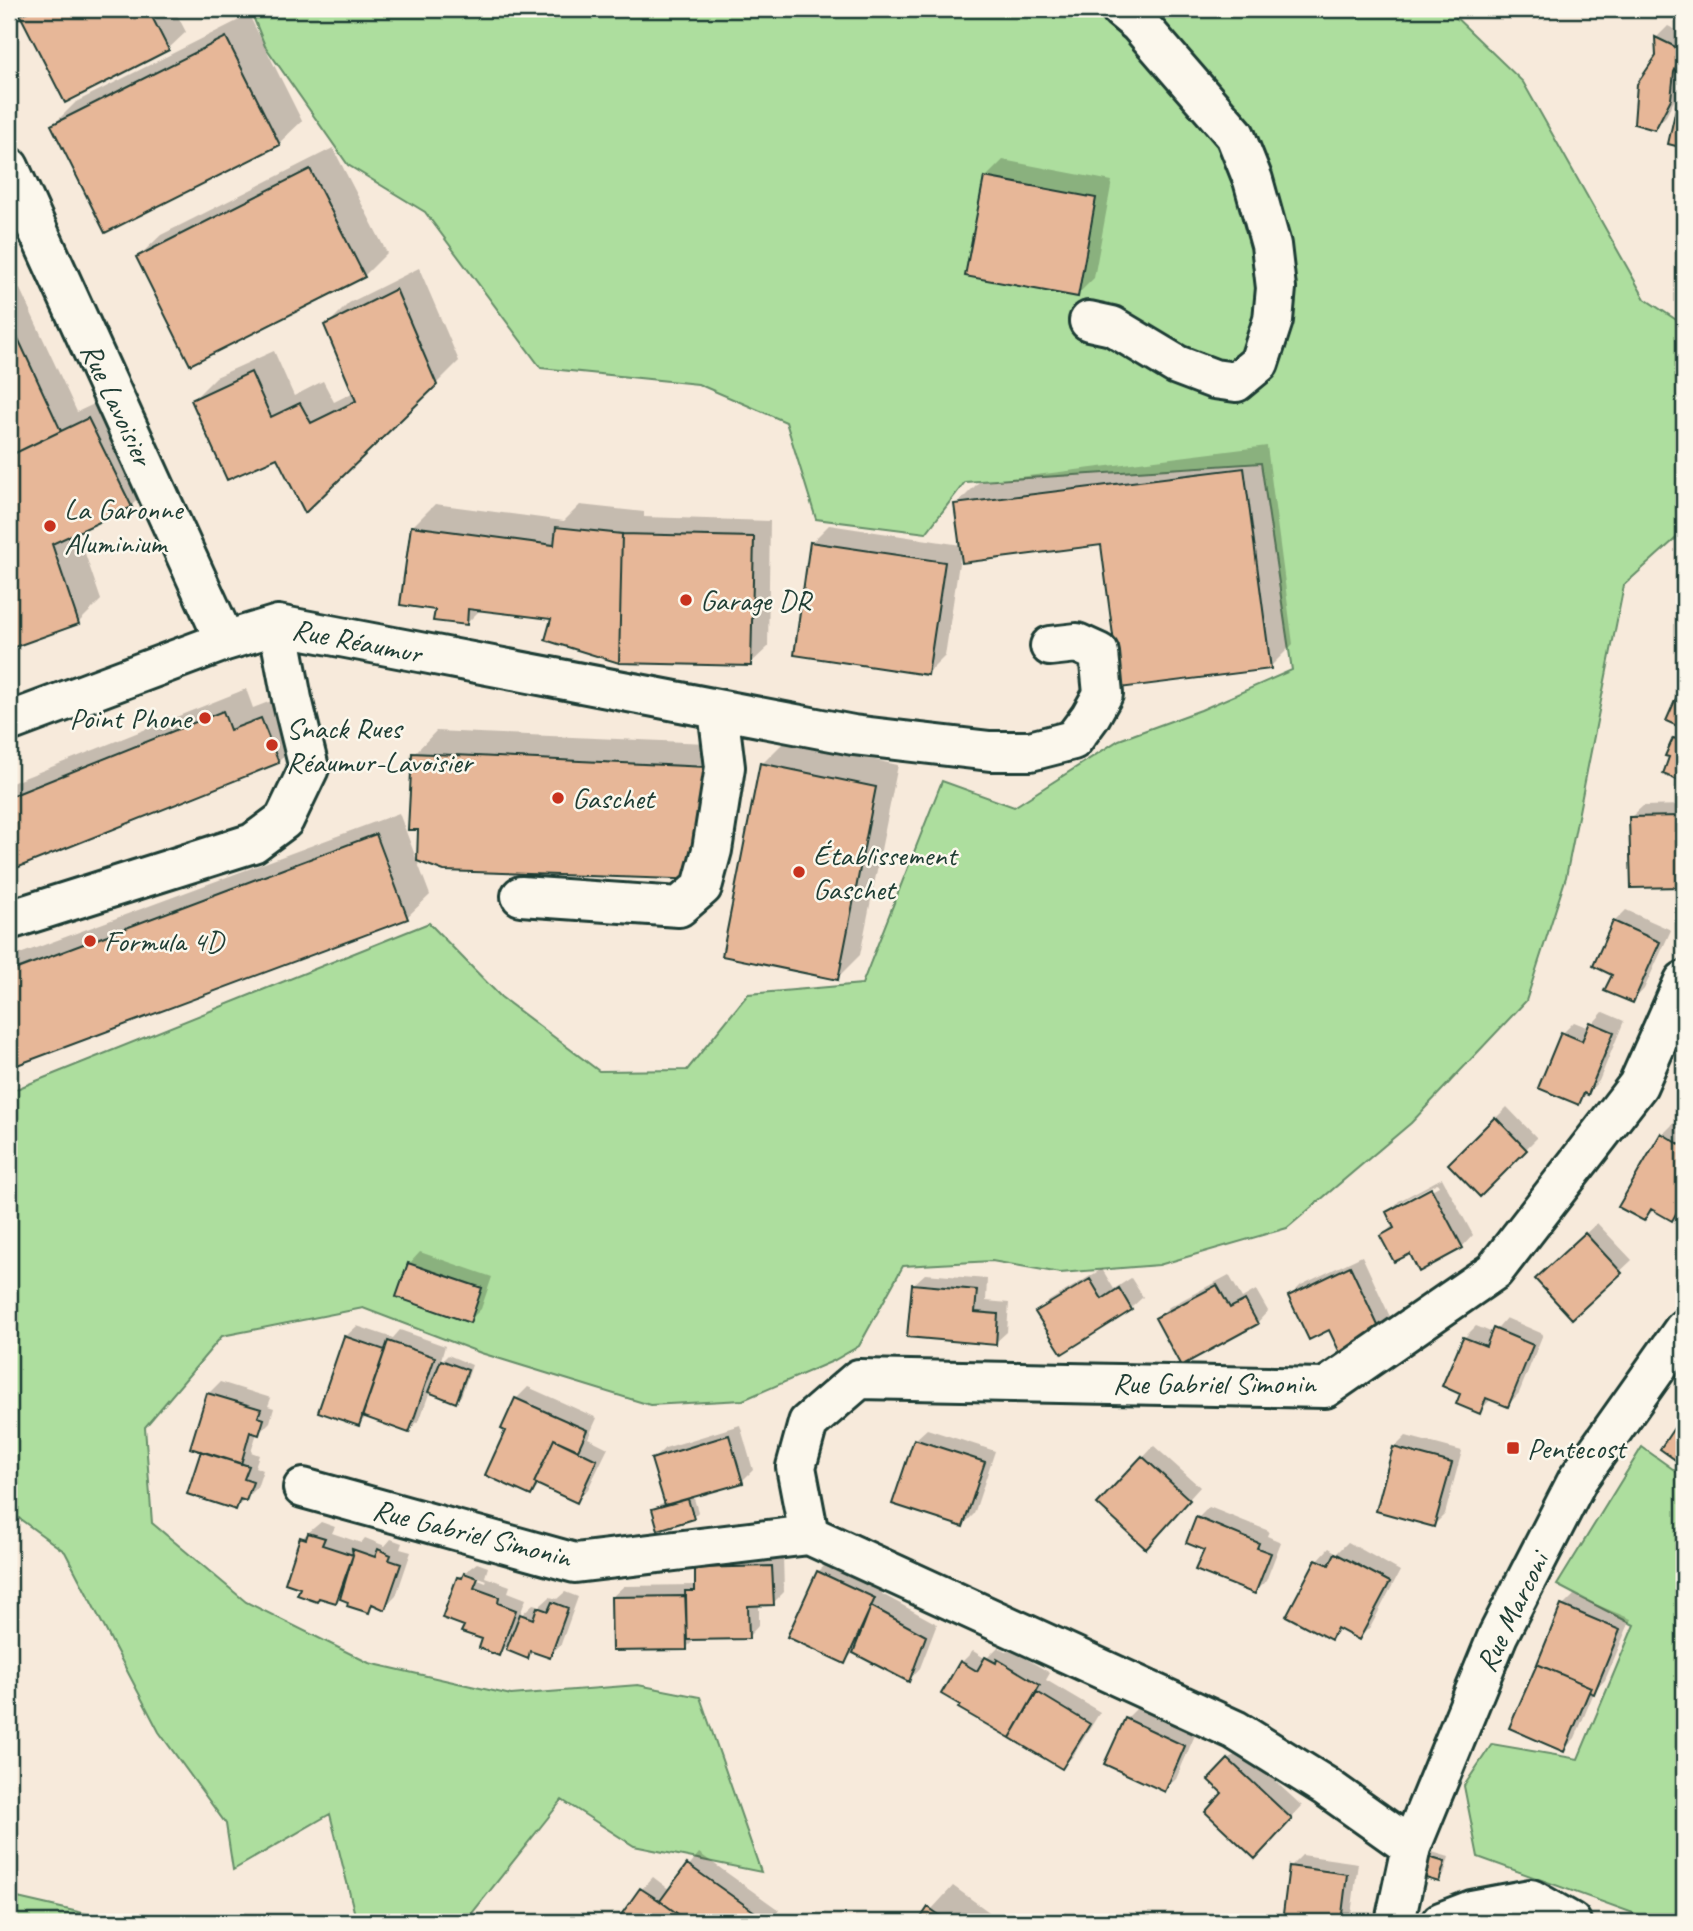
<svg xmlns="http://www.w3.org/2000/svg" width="1693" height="1931" font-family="Caveat,sans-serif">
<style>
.green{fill:#adde9e;stroke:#668e69;stroke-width:2}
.shadow{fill:#0003;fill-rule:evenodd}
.building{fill:#e7b798;stroke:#1f3d34;stroke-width:2}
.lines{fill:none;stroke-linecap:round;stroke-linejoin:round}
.minor-casing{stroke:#1f3d34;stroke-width:44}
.minor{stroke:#fbf7ec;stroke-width:38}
.poi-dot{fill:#c8321e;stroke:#fbf7ec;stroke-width:2.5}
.labels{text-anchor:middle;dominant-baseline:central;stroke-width:5;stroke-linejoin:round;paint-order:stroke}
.street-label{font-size:30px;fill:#1f3d34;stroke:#fbf7ec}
.poi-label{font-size:30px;fill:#1f3d34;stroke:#fbf7ec;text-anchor:start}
</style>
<rect width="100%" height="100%" fill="#f7eadb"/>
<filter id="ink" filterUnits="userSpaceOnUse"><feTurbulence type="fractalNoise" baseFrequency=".0143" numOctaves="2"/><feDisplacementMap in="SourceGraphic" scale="14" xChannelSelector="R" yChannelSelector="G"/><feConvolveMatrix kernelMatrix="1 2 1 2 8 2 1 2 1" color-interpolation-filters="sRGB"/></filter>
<g filter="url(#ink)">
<path class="green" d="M250,9H1447L1523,82L1645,299L1684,325V531L1624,585L1566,877L1526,1001L1411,1123L1287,1228L1159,1265L1060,1273L992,1261L903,1266L859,1346L833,1361L743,1400L650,1405L481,1353L363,1308L222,1336L145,1427L152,1523L246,1602L369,1663L511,1695L638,1685L700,1697L761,1872L634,1846L562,1800L465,1922H349L356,1919L330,1814L233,1870L226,1824L159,1732L65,1552L9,1511V1092L429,923L501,997L599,1071L687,1070L748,994L862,984L942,781L1014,807L1119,740L1201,710L1292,670L1261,463L965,482L926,533L816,519L786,422L698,384L541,368L425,212L348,165L265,46Z
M1642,1447L1684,1477V1922H1658L1478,1857L1464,1786L1492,1744L1578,1759L1634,1625L1557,1585Z
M9,1896L122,1922H9Z"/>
<path class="shadow" d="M29,9H174L186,32L168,49L66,101L22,15Z
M249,15L302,121L279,143L106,231L53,125L76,102Z
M1668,26L1684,34V146L1670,143L1682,86L1666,116L1654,128L1658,56L1657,37Z
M333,148L387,253L364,276L138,257L161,235Z
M1003,160L1112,181L1094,278L1077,295L985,178Z
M419,268L459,361L436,384L278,456L193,400L216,377L274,351L294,396L323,381L334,402L354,392L326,326L349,303Z
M20,289L77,412L111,396L154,483L131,506L77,530L101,600L78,623L9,647V295Z
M1267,446L1293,644L1270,667L1102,543L961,550L945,656L928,673L812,542L829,525L961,545L956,505L979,482Z
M435,504L564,521L580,505L644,512V517L770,521L768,647L750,664L553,618L481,609L466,624L412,527Z
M246,689L253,708L284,696L301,739L278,762L9,870V784Z
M436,731L729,744L726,855L420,829L414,754Z
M785,741L898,765L860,955L837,978L762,764Z
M1684,805V884L1682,886L1631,817L1643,806Z
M399,813L430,895L407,917L9,1066V958Z
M1626,910L1671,930L1644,989L1633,1001L1614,922Z
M1603,1012L1624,1021L1599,1081L1578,1103L1563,1033L1574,1022L1589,1028Z
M1507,1107L1537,1138L1480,1194L1450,1164Z
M1674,1123L1684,1129V1205L1672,1219L1655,1209L1644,1219L1662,1135Z
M1442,1178L1473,1235L1462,1247L1411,1252L1382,1236L1394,1224L1388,1213L1399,1201ZM1437,1183L1439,1186L1399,1207V1203Z
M1597,1223L1632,1260L1572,1317L1549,1268Z
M420,1252L492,1277L481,1309L469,1321L409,1264Z
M1362,1256L1392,1321L1381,1332L1330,1328L1290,1296L1301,1285Z
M1102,1269L1114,1289L1131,1278L1143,1297L1131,1308L1062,1352L1038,1313L1049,1301Z
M925,1274L987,1279L986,1301L1009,1303L1007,1332L995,1343L913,1285Z
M1229,1275L1242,1298L1256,1290L1268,1311L1257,1323L1157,1318L1169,1307Z
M1506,1318L1543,1334L1519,1393L1508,1405L1492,1398L1479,1412L1462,1393L1464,1338L1476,1326L1493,1333Z
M357,1326L393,1338L400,1330L445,1346L440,1363L448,1355L472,1365L461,1396L455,1401L430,1391L420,1419L409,1431L367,1416L359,1424L345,1337Z
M220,1382L271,1398L268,1406L274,1408L270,1422L259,1433H257L251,1452L259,1455L255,1467L263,1470L257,1488L236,1508L203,1450L208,1394Z
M528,1387L597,1418L588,1438L608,1448L588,1489L577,1501L541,1484L531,1494L507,1430L516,1399Z
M740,1425L753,1470L742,1481L693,1495L698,1512L693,1517L654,1509L660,1504L666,1502L653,1459L665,1448Z
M927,1429L995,1451L974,1514L963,1525L915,1440Z
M1406,1436L1462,1451L1445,1514L1434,1525L1378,1510L1395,1447Z
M1154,1446L1200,1487L1157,1535L1100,1504Z
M1209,1507L1269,1531L1267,1536L1281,1542L1266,1581L1254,1592L1206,1549L1198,1518Z
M321,1522L335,1527L332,1533L361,1543L365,1538L385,1546L391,1539L402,1543L400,1549L411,1552L396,1596L384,1608L376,1604L368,1611L350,1601L340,1597L336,1601L303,1587L302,1538Z
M1348,1542L1400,1571L1371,1626L1359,1638L1341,1628L1331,1638L1288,1616L1318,1560L1329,1548L1337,1553Z
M783,1555L784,1592L773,1603L759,1604V1625L748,1637L696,1638L686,1648L612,1597L624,1586L694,1585L697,1581V1569L708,1557Z
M830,1560L885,1586L882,1594L937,1624L920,1668L909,1680L854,1652L845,1661L818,1572Z
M477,1563L488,1567L485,1577L510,1586L508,1592L526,1599L519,1617L533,1604L540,1606L550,1597L557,1599L565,1592L578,1597L561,1644L549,1656L534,1650L527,1657L512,1640L498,1654L484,1638L466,1625L459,1578L465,1572V1575L486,1583L487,1580L465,1572Z
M1574,1595L1631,1619L1605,1680L1595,1690L1575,1738L1564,1750L1563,1606Z
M998,1647L1007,1652L1010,1649L1050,1673L1046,1680L1100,1712L1073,1756L1062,1767L960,1707L962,1662L973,1651L986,1659Z
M1137,1708L1195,1735L1176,1779L1164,1790L1126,1719Z
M1240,1749L1302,1806L1266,1845L1225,1793L1210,1780Z
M1432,1852L1449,1857L1444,1875L1438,1880L1426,1857Z
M699,1853L779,1910L770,1922H617L642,1889L653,1877L670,1890Z
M1302,1855L1358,1863L1350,1922H1283L1291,1866Z
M953,1886L1003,1922H920Z"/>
<path class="building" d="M33,9H148L169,50L65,103L20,15Z
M1681,9H1684V22L1676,18Z
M226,37L280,145L105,233L51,125Z
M1655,37L1684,51L1674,72L1671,99L1655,130L1634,124L1637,84L1656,56Z
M1684,73V148L1668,144Z
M310,169L365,277L190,365L136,257Z
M984,177L1096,198L1078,297L965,276Z
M396,289L437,385L305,513L277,458L227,480L191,400L251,372L271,417L300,403L311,423L356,401L324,325Z
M9,319L61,431L9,456Z
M88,418L132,507L52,544L79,624L9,649V456Z
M1244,468L1271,669L1120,688L1101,545L962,563L954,504Z
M411,526L554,545L556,527L622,534L619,663L545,640L551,619L468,609L467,625L433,621L435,610L400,605Z
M622,534L754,537L751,666L619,663Z
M810,542L945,562L928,675L794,655Z
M1684,680V783L1663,774L1669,757L1665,756L1673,738L1677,739L1682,728L1666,721Z
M223,711L230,730L261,718L279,763L9,871V797Z
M412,753L707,767L704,880L444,871L417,861L418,830H408Z
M760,763L876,787L838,980L722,956Z
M1681,816L1683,887L1631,888L1629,817Z
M376,834L408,919L9,1068V972Z
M1613,921L1660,942L1633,1003L1604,991L1612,975L1593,966Z
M1590,1022L1614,1032L1588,1095L1584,1093L1579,1105L1538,1088L1561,1032L1582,1041Z
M1495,1117L1527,1150L1480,1197L1448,1164Z
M1661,1133L1684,1147V1199L1672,1221L1651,1209L1644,1221L1618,1207Z
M1431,1188L1463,1248L1419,1272L1410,1254L1394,1262L1380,1236L1394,1228L1386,1212Z
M1585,1233L1622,1273L1572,1319L1535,1279Z
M408,1263L482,1288L470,1323L396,1297Z
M1350,1266L1382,1334L1340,1353L1329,1330L1309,1340L1288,1296Z
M1090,1279L1102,1299L1119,1288L1132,1310L1062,1354L1035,1312Z
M912,1284L977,1290L975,1312L998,1314L996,1345L907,1337Z
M1217,1285L1230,1308L1245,1300L1258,1324L1181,1366L1155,1318Z
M1493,1328L1533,1345L1508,1407L1486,1398L1480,1414L1456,1404L1460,1394L1442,1386L1463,1337L1486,1346Z
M344,1336L385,1350L359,1426L318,1412Z
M388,1341L435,1357L409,1433L362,1416Z
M441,1360L468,1370L456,1403L428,1392Z
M207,1393L261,1409L258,1417L264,1419L259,1435L250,1432L241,1464L190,1448Z
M515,1398L587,1430L578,1450L554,1439L534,1483L537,1484L531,1496L485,1475L505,1431L501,1429Z
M1684,1413V1466L1660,1449Z
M729,1435L743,1483L665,1505L651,1459Z
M554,1439L597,1460L577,1503L534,1483Z
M914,1439L985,1462L963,1527L892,1504Z
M1393,1447L1452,1463L1434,1527L1376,1511Z
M201,1451L249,1466L244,1479L253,1482L246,1501L240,1499L236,1510L187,1494Z
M1142,1456L1190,1500L1146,1549L1097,1504Z
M688,1499L694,1519L658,1530L652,1509Z
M1196,1517L1259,1543L1257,1548L1271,1553L1255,1594L1195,1570L1204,1550L1186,1543Z
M308,1533L325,1538L322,1545L353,1555L336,1603L319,1598L317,1602L297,1595L300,1588L285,1583L300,1537L306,1539Z
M352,1549L375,1557L378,1549L391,1555L389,1560L401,1564L385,1610L372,1604L369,1613L347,1606L348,1602L340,1599L353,1555Z
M1335,1553L1390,1582L1359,1640L1337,1628L1331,1640L1286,1616L1316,1559L1329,1565Z
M772,1566L774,1605L748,1606L749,1639L687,1640L685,1591H695V1568Z
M817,1571L875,1598L845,1664L787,1637Z
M464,1573L478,1578L474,1588L499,1597L498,1603L516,1610L499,1656L479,1648L482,1639L461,1632L464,1626L442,1618L457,1577L462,1578Z
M686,1596L687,1650L612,1651L611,1597Z
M552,1602L568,1608L550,1658L530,1651L528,1659L506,1650L520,1614L533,1619L537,1607L548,1611Z
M1561,1605L1620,1630L1594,1694L1589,1692L1591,1687L1537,1664Z
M871,1606L926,1636L909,1682L853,1653Z
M985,1657L996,1663L997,1659L1040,1685L1010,1738L958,1708L960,1705L941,1694L960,1661L977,1671Z
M1537,1664L1591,1687L1564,1752L1509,1728Z
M1037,1692L1090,1724L1062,1769L1010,1738Z
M1125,1718L1185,1746L1165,1792L1104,1764Z
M1228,1759L1292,1819L1255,1859L1205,1812L1222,1793L1208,1780Z
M1425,1856L1445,1862L1439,1882L1419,1876Z
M687,1864L769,1922H689L660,1901Z
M1289,1866L1347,1874L1341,1922H1282Z
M640,1888L660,1901L689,1922H616Z
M928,1907L949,1922H918Z"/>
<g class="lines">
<g class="minor-casing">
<path id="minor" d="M9,167L225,641
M1089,321L1112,326L1177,365L1214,379L1236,382L1259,363L1273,320L1276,288L1271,245L1253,180L1235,135L1139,24L1121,9
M9,722L225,641L278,625L853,735L990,751H1030L1073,740L1090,717L1103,694L1099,653L1077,643L1050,646
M521,896L679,907L702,887L712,850L725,767L718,710
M9,920L253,843L284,820L309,768L292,699L278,625
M303,1488L575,1563L809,1535
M1411,1847L1325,1786L1235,1730L809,1535L796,1467L808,1423L859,1379L1325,1388L1494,1271L1638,1085L1684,981
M1395,1922L1411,1847L1498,1635L1578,1479L1684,1329
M1441,1922L1472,1910L1531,1899L1571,1922"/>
</g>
<use href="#minor" class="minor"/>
</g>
</g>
<g class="poi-dot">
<circle cx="50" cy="526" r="7"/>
<circle cx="686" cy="600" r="7"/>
<circle cx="205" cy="718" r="7"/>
<circle cx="272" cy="745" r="7"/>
<circle cx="558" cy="798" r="7"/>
<circle cx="799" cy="872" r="7"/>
<circle cx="90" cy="941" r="7"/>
<rect x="1506" y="1441" width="14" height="14" rx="3.5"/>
</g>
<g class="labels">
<g class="street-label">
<text transform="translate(117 404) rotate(65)">Rue Lavoisier</text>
<text transform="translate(357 641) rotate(11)">Rue Réaumur</text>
<text x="1214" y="1383">Rue Gabriel Simonin</text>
<text transform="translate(472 1533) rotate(14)">Rue Gabriel Simonin</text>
<text transform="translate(1512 1612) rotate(-64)">Rue Marconi</text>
</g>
<g class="poi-label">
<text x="64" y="509">La Garonne<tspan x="64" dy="34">Aluminium</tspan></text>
<text x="700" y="600">Garage DR</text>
<text x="191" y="718" text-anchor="end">Point Phone</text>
<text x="286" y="728">Snack Rues<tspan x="286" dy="34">Réaumur-Lavoisier</tspan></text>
<text x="572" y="798">Gaschet</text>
<text x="813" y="855">Établissement<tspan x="813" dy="34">Gaschet</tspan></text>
<text x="104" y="941">Formula 4D</text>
<text x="1527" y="1448">Pentecost</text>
</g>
</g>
<rect width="1693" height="1931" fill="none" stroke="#fbf7ec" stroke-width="35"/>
<rect x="18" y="18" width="1658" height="1896" fill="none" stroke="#1f3d34" stroke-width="2.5" filter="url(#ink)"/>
</svg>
